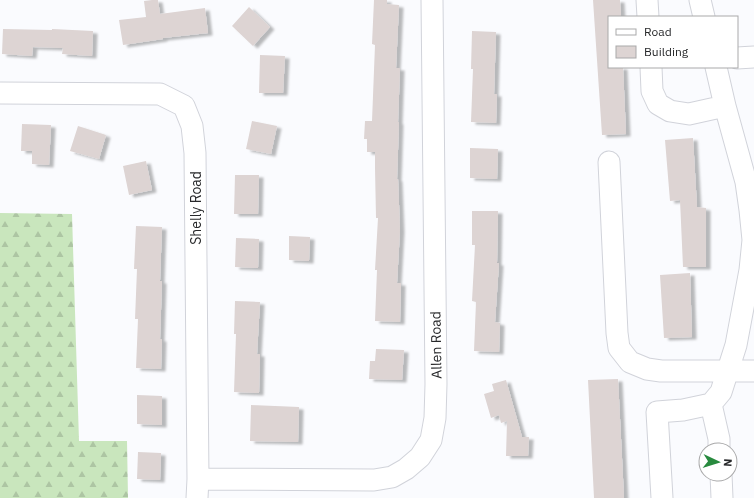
<svg xmlns="http://www.w3.org/2000/svg" width="754" height="498" font-family="'IBM Plex Sans',sans-serif">
<style>
.forest{fill:url(#forest-firs)}
.building{fill:#ddd4d3;filter:url(#shadow)}
.lines{fill:none;stroke-linecap:round;stroke-linejoin:round}
.minor-casing{stroke:#d1d3da;stroke-width:23}
.minor{stroke:#fff;stroke-width:21}
.labels{text-anchor:middle;dominant-baseline:central;stroke-width:4;stroke-linejoin:round;paint-order:stroke}
.street-label{font-size:14px;fill:#27282a;stroke:#fff}
</style>
<defs>
<pattern id="forest-firs" width="22" height="20" patternUnits="userSpaceOnUse"><rect width="22" height="20" fill="#c9e6bd"/><path d="M5 1l3.5 6h-7zM16 11l3.5 6h-7z" fill="#adc5a3"/></pattern>
<filter id="shadow"><feDropShadow dx="4.5" dy="2.5" stdDeviation="1" flood-color="#0004"/></filter>
</defs>
<rect width="100%" height="100%" fill="#fafbfe"/>
<path class="forest" d="M0,213L72,214L79,441H127L128,498H0Z"/>
<path class="building" d="M152,0H158L160,14L205,8L208,33L163,38V39L123,45L119,20L146,17L144,1Z
M374,0H387V4L399,5L396,68H400L398,122H399L397,179H398L400,230L397,283H401L400,322L375,321L377,270H375L378,218H376L375,168V152H367V139H364L365,121H372L375,45L372,44Z
M593,0H620L621,17H609V67H623L626,134L602,135Z
M249,7L270,27L253,46L232,26Z
M3,29L52,30V29L93,31L92,56L62,54L63,48L33,47L32,56L2,54Z
M472,31L496,32L494,94H497L496,123L471,122L473,69H471Z
M260,55L285,56L283,93H259Z
M252,121L277,126L271,154L246,149Z
M22,124L51,125L49,165L32,164V151H21Z
M78,126L106,135L99,159L70,151Z
M693,138L697,207L706,208V267H683L680,200L670,201L665,140Z
M470,148L498,149L497,179L470,178Z
M146,161L152,190L129,195L123,166Z
M235,175H259L258,214H234Z
M472,211H498L497,263H499L495,322L500,323L499,352L474,351L476,302L472,301L475,245H472Z
M136,226L162,227L160,281H162L160,339H162L161,369L136,368L138,319H135L137,269H134Z
M289,236L310,237L309,261L289,260Z
M236,238L259,239L258,268L235,267Z
M690,273L692,337L664,338L660,275Z
M235,301L260,302L257,354H260L259,393L234,392L236,334H234Z
M376,349L404,350L402,380L369,379L370,361H375Z
M618,379L624,498H594L588,380Z
M506,380L522,437H529L528,456H506L507,421L501,423L499,415L491,418L484,394L494,391L492,384Z
M137,395L162,396V425L137,424Z
M251,405L299,407L298,442L250,441Z
M138,452L161,453L160,480L137,479Z"/>
<g class="lines">
<g class="minor-casing">
<path id="minor" d="M647,0L648,17
M700,0L704,17
M737,58L754,57
M651,67L652,91L658,104L670,111L689,114L725,106
M0,93L160,94L184,106L192,126L195,153L198,479L197,498
M609,162L617,333L619,348L630,362L647,369L661,371H754
M711,404L721,392L736,345L750,270L753,240L750,210L746,182L725,106L716,67
M711,404L719,439V450
M721,474L722,498
M198,479L374,480L392,477L406,469L420,457L431,440L435,418L436,384L432,0
M662,498L657,412L683,410L711,404"/>
</g>
<use href="#minor" class="minor"/>
</g>
<g class="labels">
<g class="street-label">
<text transform="translate(196 208) rotate(-90)">Shelly Road</text>
<text transform="translate(436 345) rotate(-91)">Allen Road</text>
</g>
</g>
<rect x="608" y="16" width="130" height="52" fill="#ffffff" stroke="#a9a9aa"/>
<rect x="616" y="29" width="20" height="6" fill="#ffffff" stroke="#a9a9aa"/>
<text x="644" y="36" font-size="12" fill="#27282a">Road</text>
<rect x="616" y="46" width="20" height="12" fill="#ddd4d3" stroke="#a9a9aa"/>
<text x="644" y="56" font-size="12" fill="#27282a">Building</text>
<g transform="translate(718 462) rotate(94)"><circle r="19" fill="#ffffff" stroke="#a9a9aa"/>
<path d="M0-3L7 15L0 10L-7 15Z" fill="#288a3e"/>
<text y="-6" font-size="11" font-weight="bold" text-anchor="middle" fill="#27282a">N</text>
</g>
</svg>
